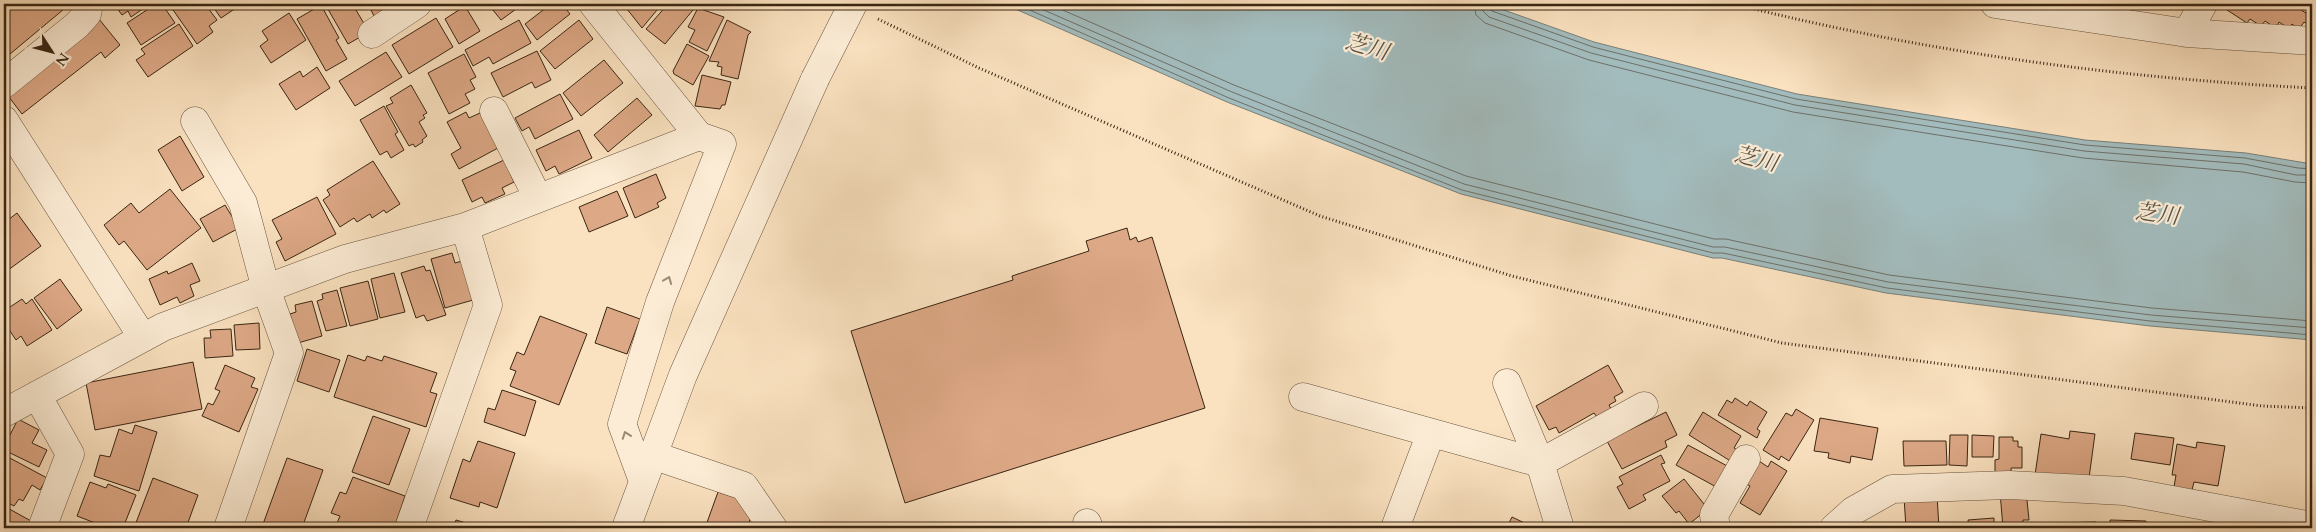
<svg xmlns="http://www.w3.org/2000/svg" width="2316" height="532" font-family="Cardo,'Noto Serif JP',serif">
<style>
.water{fill:#a2bbbc;stroke:#787f78}
.lines{fill:none;stroke-linecap:round;stroke-linejoin:round}
.shore{stroke:#6e7068;stroke-width:1}
.building{fill:#dda886;stroke:#3a2613}
.minor-casing{stroke:#6a553e;stroke-width:29}
.path{stroke:#3a2613;stroke-width:3;stroke-dasharray:1 2.5;stroke-linecap:butt}
.minor{stroke:#fcecd5;stroke-width:28}
.minor-bridge-casing{stroke:#6a553e;stroke-width:29;stroke-linecap:butt}
.minor-bridge{stroke:#fcecd5;stroke-width:28}
.oneway{stroke:#9b8974}
.labels{text-anchor:middle;dominant-baseline:central;stroke-width:4.5;stroke-linejoin:round;paint-order:stroke}
.water-label{font-size:22px;font-style:italic;fill:#595346;stroke:#fcecd5}
</style>
<rect width="100%" height="100%" fill="#fae1bf"/>
<filter id="stains"><feTurbulence type="fractalNoise" baseFrequency=".004" numOctaves="4"/><feColorMatrix values="0 0 0 0 .2 0 0 0 0 .09 0 0 0 0 .02 0 0 0 .5 -.17"/></filter>
<radialGradient id="worn" r=".72"><stop offset=".6" stop-color="#630" stop-opacity="0"/><stop offset="1" stop-color="#630" stop-opacity=".3"/></radialGradient>
<path class="water" d="M1004,4H1487L1594,42L1797,94L2085,140L2246,153L2312,164V340L2150,326L1886,293L1722,258H1713L1461,194L1227,102Z"/>
<g class="lines">
<path class="shore" d="M1016,4L1229,98L1462,190L1713,253H1723L1887,288L2150,321L2312,335
M1030,4L1232,92L1464,184L1713,247H1725L1888,282L2151,315L2312,328
M1049,4L1234,85L1466,176L1714,239H1726L1889,275L2152,308L2312,321
M1474,4L1476,15L1485,23L1589,60L1793,112L2083,158L2243,172L2295,182L2312,183
M1482,4L1483,11L1489,17L1591,53L1795,105L2084,151L2244,164L2296,175H2312
M1488,4L1492,11L1593,47L1796,99L2085,145L2245,158L2298,168L2312,169"/>
</g>
<path class="building" d="M4,4H70L10,54L4,47Z
M114,4H150L131,17L128,11L122,15Z
M156,4H162L175,23L141,45L127,23Z
M175,4H205L217,20L209,26L213,32L197,44L171,7Z
M211,4H242L221,18Z
M325,4H363L364,6L356,10L369,32L348,44Z
M368,4H404L376,20Z
M488,4H523L501,20Z
M551,4H562L570,14L537,40L525,24Z
M623,4H662L642,28Z
M668,4L697,5L665,44L646,29Z
M2226,4H2292L2312,17V27L2304,22L2299,29L2292,24L2288,28L2279,22L2276,28L2265,21L2261,26L2250,19L2247,23L2224,8Z
M321,5L339,38L336,40L347,59L326,71L297,19Z
M465,6L480,31L459,44L445,19Z
M698,8L724,17L707,51L689,42L695,30L688,27Z
M289,13L306,40L271,63L260,46L268,40L262,31Z
M436,18L453,47L409,74L392,45Z
M99,19L120,45L105,58L101,52L22,114L5,92Z
M519,20L531,43L493,64L489,57L473,66L465,50Z
M579,20L593,39L555,69L540,51Z
M727,20L751,32L748,35L738,79L721,75L722,67L717,66L719,62L709,61Z
M179,24L193,46L148,77L136,60L145,54L141,49Z
M687,44L709,56L693,85L674,74L673,71Z
M537,51L551,80L535,88L532,82L503,97L491,73Z
M386,52L402,77L355,106L339,81Z
M464,54L476,77L470,80L475,89L465,94L470,103L449,114L428,73Z
M604,60L623,83L581,116L563,93Z
M317,67L330,88L296,110L279,84L300,71L303,77Z
M702,75L731,82L725,105H722L720,109L695,106Z
M411,85L427,113L423,115L425,118L419,122L427,136L422,140L423,142L415,147L413,144L409,146L386,106L393,103L390,98Z
M560,94L573,119L535,139L529,127L522,131L515,118Z
M637,98L652,115L608,152L594,135Z
M384,106L398,132L395,134L404,150L391,158L387,151L380,155L360,120Z
M466,112L469,118L480,113L498,148L459,169L451,154L461,148L447,122Z
M579,130L592,158L559,174L555,166L546,171L536,150Z
M180,136L204,177L182,191L158,150Z
M504,160L514,182L502,188L505,194L485,203L482,197L472,202L462,180Z
M373,161L400,204L386,213L384,210L372,218L370,214L357,222L354,218L340,227L323,200L330,195L327,190Z
M656,174L666,198L657,203L659,207L635,218L623,188Z
M170,189L201,228L147,270L124,241L119,245L104,225L131,203L139,213Z
M617,191L628,216L589,232L579,207Z
M317,197L336,234L285,261L276,242L282,239L272,220Z
M225,205L239,228L213,242L200,219Z
M17,213L41,246L4,273V223Z
M1127,228L1130,240L1136,237L1138,242L1152,237L1205,408L905,503L851,331L1013,280L1012,276L1089,251L1086,241Z
M452,253L455,263L462,261L473,300L445,308L431,259Z
M192,263L200,281L190,285L194,296L180,303L177,297L160,305L149,279L167,271L168,274Z
M424,266L426,271L430,270L446,315L427,321L424,315L416,318L401,273Z
M394,273L405,312L380,318L371,279Z
M60,279L82,310L57,329L34,298Z
M368,281L378,319L350,326L340,288Z
M337,290L347,326L326,331L317,301L323,299L322,294Z
M22,299L26,304L32,299L52,330L27,346L21,336L16,340L4,322V311Z
M312,301L322,336L298,343L290,314L296,312L295,305Z
M607,307L640,319L627,354L595,343Z
M540,316L587,334L559,405L510,386L516,371L510,369L517,352L524,355Z
M259,323L260,349L236,350L234,325Z
M231,329L233,356L205,358L204,338H211L210,330Z
M307,349L340,360L329,392L297,381Z
M348,355L365,361L367,356L382,361L384,356L437,373L430,392L437,394L426,427L334,397Z
M193,362L202,409L95,430L86,383Z
M225,365L255,378L251,387L258,389L239,432L202,416L208,403L213,405L220,391L215,389Z
M1608,365L1623,392L1614,397L1616,401L1609,405L1611,409L1597,417L1594,413L1559,433L1556,427L1549,430L1536,406Z
M502,390L536,401L525,436L484,422L488,408L495,410Z
M1735,398L1747,406L1750,401L1767,412L1757,429L1760,431L1757,438L1718,415L1727,400L1732,403Z
M1796,409L1814,420L1789,461L1781,456L1779,460L1763,450L1786,413L1792,416Z
M1666,412L1677,435L1665,441L1667,447L1622,469L1607,441Z
M1703,412L1741,436L1734,448L1739,451L1732,462L1689,435Z
M373,416L410,429L389,485L352,472Z
M1820,418L1878,428L1872,460L1851,456L1850,463L1828,458L1829,453L1814,451Z
M18,419L39,430L32,443L47,450L39,467L4,450V437L6,433L10,435Z
M135,425L157,432L139,491L94,476L100,455L110,457L119,429L132,434Z
M2070,431L2095,434L2089,478L2035,475L2041,434L2069,439Z
M2135,433L2174,438L2170,465L2131,459Z
M1950,435H1968L1967,466L1949,465Z
M1972,435L1994,436L1993,457H1972Z
M1999,437H2013V441H2018V447H2022V468H2011V473H1995V460L1999,459Z
M478,441L515,453L497,508L480,502L479,507L450,498L463,459L470,462Z
M1903,441H1946L1947,465L1904,466Z
M2197,442L2225,446L2218,486L2194,482L2192,490L2174,487L2176,475H2172L2177,444L2196,448Z
M1688,445L1731,468L1720,489L1676,465Z
M1661,455L1665,463L1661,464L1670,481L1643,495L1646,500L1629,509L1617,487L1623,484L1619,477Z
M8,457L47,478L40,490L32,485L23,501L19,499L14,506L4,501V482L8,475L4,473V465Z
M287,458L323,470L302,528H265L262,527Z
M1759,461L1768,467L1771,461L1787,471L1760,515L1740,503L1750,486L1745,483Z
M353,477L405,496L394,528H335L340,516L331,513L340,492L346,494Z
M153,478L198,495L186,528H134Z
M1684,479L1708,509L1689,524L1679,511L1676,513L1662,496Z
M90,482L106,488L108,484L136,495L123,528H108L77,516Z
M2026,490L2029,520H2023V528H2003L2000,492Z
M718,492L746,501L754,509L747,528H705Z
M1937,495L1939,528H1906L1904,497Z
M4,506L31,521L27,528H4Z
M1512,517L1535,528H1500L1502,525L1507,527Z
M1994,518V526H2000V528H1969L1968,520Z
M456,520L483,528H453Z
M2110,520L2146,521V528H2110Z
M2096,522V528H2058V523Z"/>
<g class="lines">
<g class="minor-casing">
<path id="minor" d="M593,4L699,136
M1995,4L2187,33L2312,41
M2187,33L2203,4
M372,34L417,4
M4,84L77,25L87,14L89,4
M494,111L538,198
M4,120L143,338
M195,121L243,203L266,289L289,353L228,528
M1507,383L1540,463L1560,528
M37,395L70,454L42,528
M1303,397L1540,463L1644,406
M4,413L163,327L345,259L465,227
M652,455L744,486L773,528
M1087,523L1089,528
M409,528L488,305L465,227L699,136L722,144L660,302L622,424L643,481
M626,528L683,375L815,79
M1395,528L1431,433
M1716,528L1714,515L1746,459
M1834,528L1853,511L1892,489L2009,485L2124,491L2312,526"/>
</g>
<path class="path" d="M1734,4C1924,52 2117,78 2312,88
M878,19L979,68L1320,216L1512,276L1782,343L2262,406L2312,408"/>
<use href="#minor" class="minor"/>
<g class="minor-bridge-casing">
<path id="minor-bridge" d="M815,79L853,4"/>
</g>
<use href="#minor-bridge" class="minor-bridge"/>
</g>
<defs><path id="oneway-chevron" d="M-2-3.5L2.5 0L-2 3.5" fill="none" stroke-width="1.6" stroke-linecap="round" stroke-linejoin="round" transform="scale(1.25)"/></defs>
<g class="oneway">
<use href="#oneway-chevron" transform="translate(668 280) rotate(-68)"/>
<use href="#oneway-chevron" transform="translate(626 435) rotate(-110)"/>
</g>
<g class="labels">
<g class="water-label">
<text transform="translate(1367 47) rotate(16)">芝川</text>
<text transform="translate(1756 159) rotate(14)">芝川</text>
<text transform="translate(2157 214) rotate(7)">芝川</text>
</g>
</g>
<rect width="2316" height="532" fill="none" stroke="#fae1bf" stroke-width="20"/>
<rect x="5" y="5" width="2306" height="522" fill="none" stroke="#3a2613" stroke-width="2.5"/>
<rect x="10" y="10" width="2296" height="512" fill="none" stroke="#3a2613"/>
<g transform="translate(52 52) rotate(126)" stroke="#fcecd5" stroke-width="4" paint-order="stroke">
<path d="M0-4L9 19L0 12L-9 19Z" fill="#3a2613"/>
<text y="-8" font-size="14" font-weight="bold" text-anchor="middle" fill="#3a2613">N</text>
</g>
<rect width="100%" height="100%" filter="url(#stains)"/>
<rect width="100%" height="100%" fill="url(#worn)"/>
</svg>
